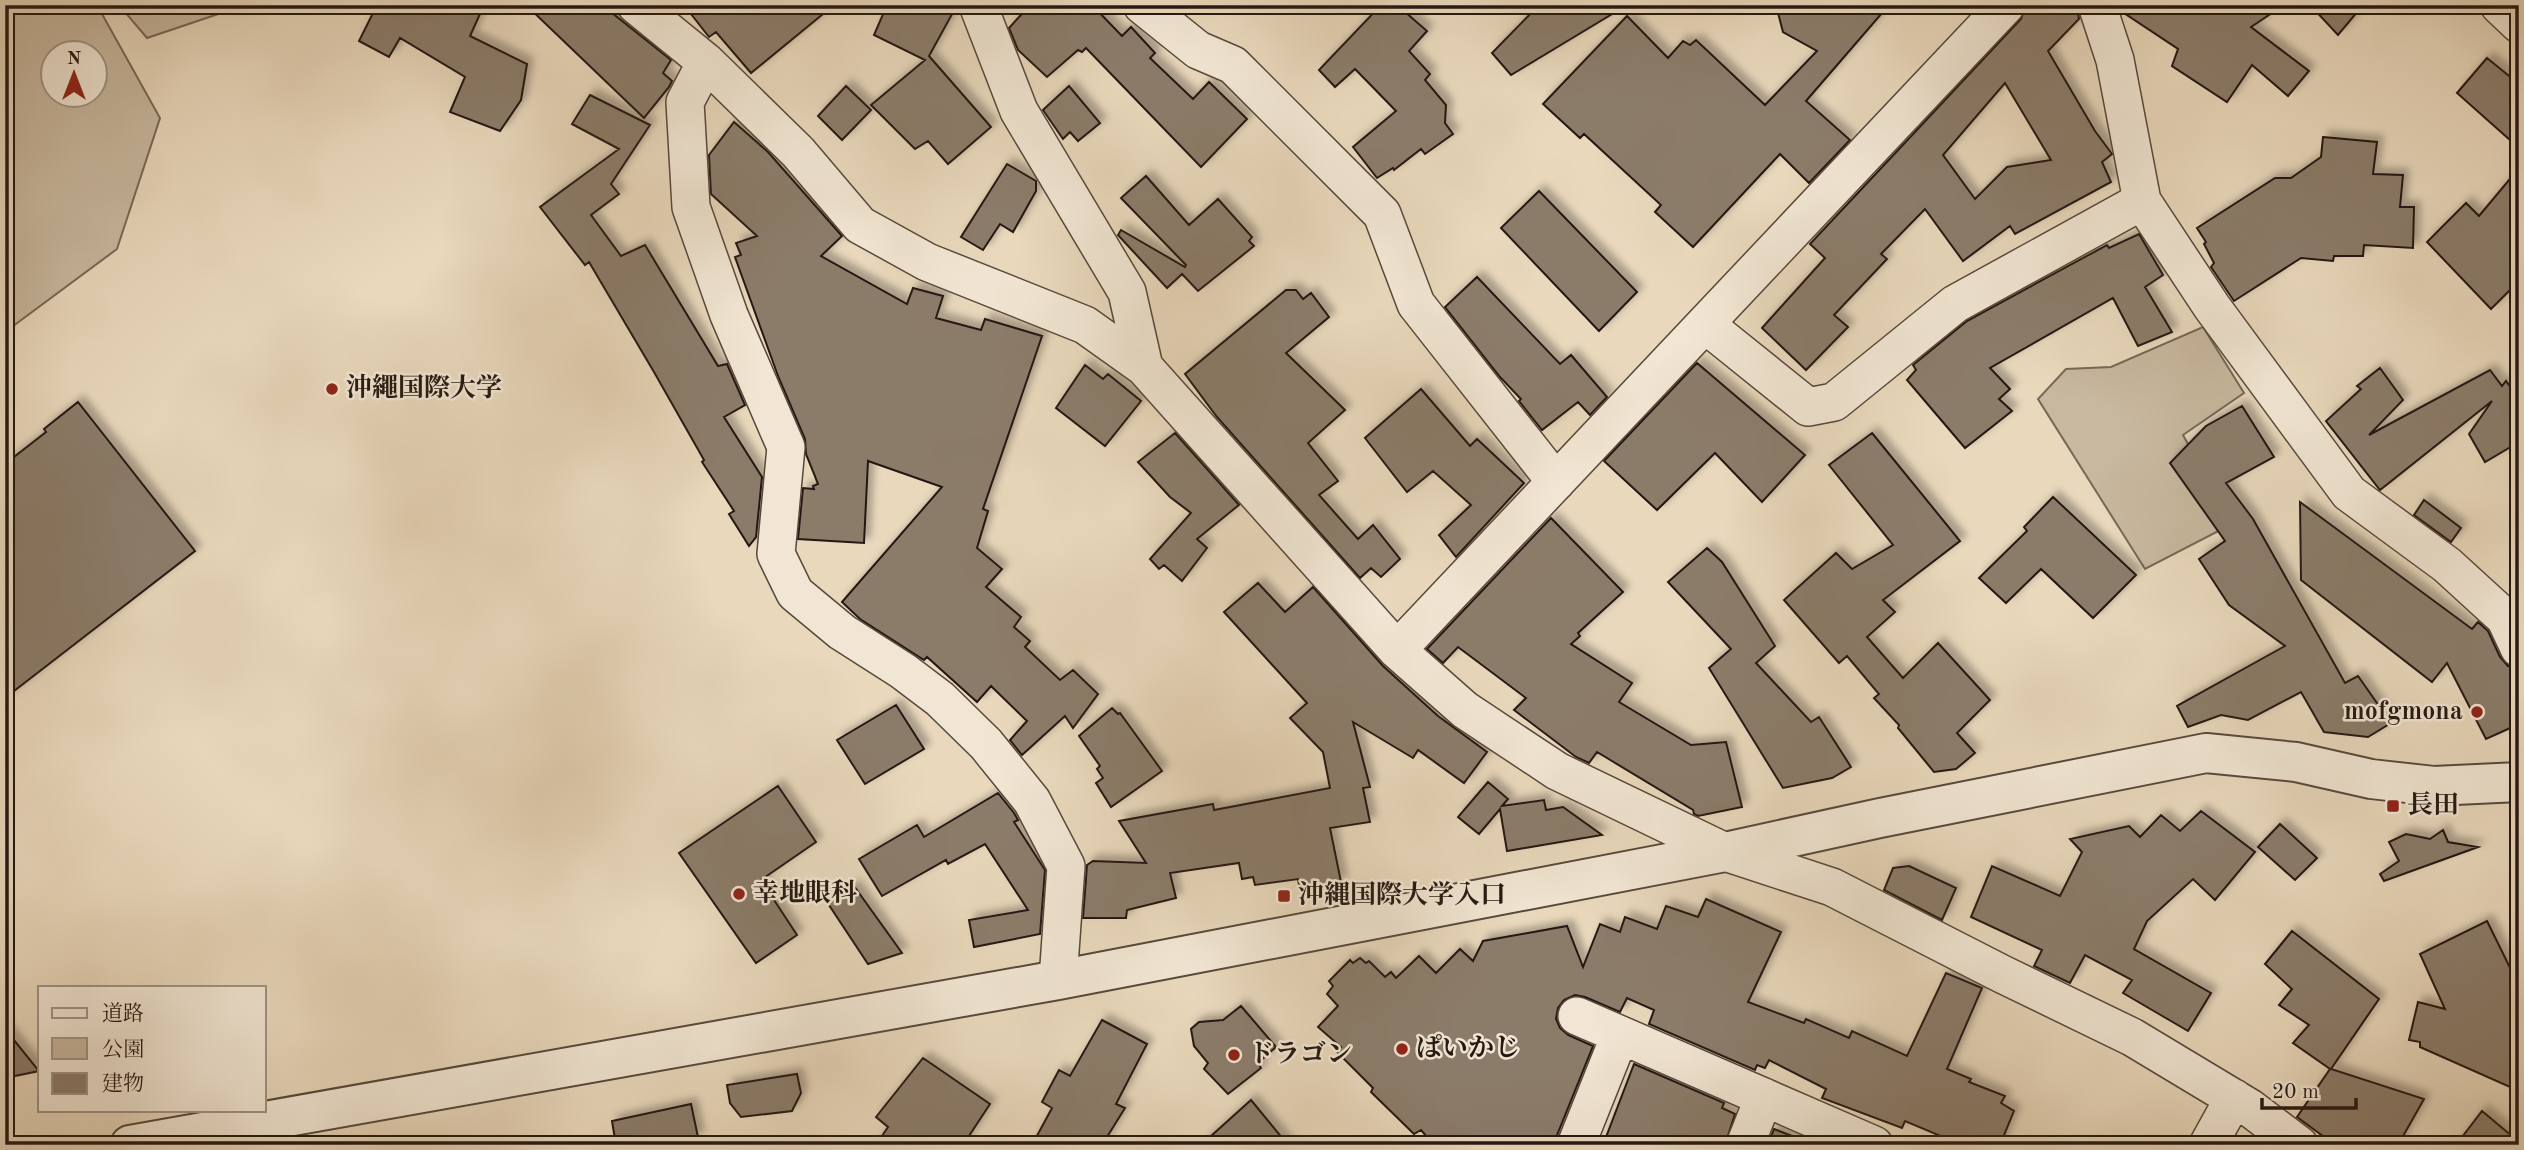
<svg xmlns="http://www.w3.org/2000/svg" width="2524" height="1150" font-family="'Old Standard TT','Noto Serif JP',serif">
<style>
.green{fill:#c8b89f;stroke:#766858;stroke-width:2;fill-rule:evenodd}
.building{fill:#8b7c6a;stroke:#251912;stroke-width:2;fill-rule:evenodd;filter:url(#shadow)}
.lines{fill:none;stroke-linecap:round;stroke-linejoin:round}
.minor-casing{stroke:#56493c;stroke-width:40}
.tertiary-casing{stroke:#56493c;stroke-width:42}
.minor{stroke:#f1e6d3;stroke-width:37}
.tertiary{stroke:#f1e6d3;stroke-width:38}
.poi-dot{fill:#8f2418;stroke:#f1e6d3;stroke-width:2.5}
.labels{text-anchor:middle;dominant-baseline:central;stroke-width:5;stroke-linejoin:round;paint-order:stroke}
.poi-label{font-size:26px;font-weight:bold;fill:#251912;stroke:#f1e6d3;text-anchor:start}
</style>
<defs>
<filter id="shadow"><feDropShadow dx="6" dy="-6" stdDeviation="3.5" flood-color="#0004"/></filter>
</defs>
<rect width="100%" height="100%" fill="#e9d8bc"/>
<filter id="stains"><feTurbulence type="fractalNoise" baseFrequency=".00286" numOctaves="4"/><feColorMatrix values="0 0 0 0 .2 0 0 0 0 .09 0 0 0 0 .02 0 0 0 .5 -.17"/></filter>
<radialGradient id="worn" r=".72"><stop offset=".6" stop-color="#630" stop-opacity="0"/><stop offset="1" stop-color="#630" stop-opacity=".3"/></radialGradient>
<path class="green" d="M5,5H97L160,118L117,249L5,332ZM52,52H94V94H52Z
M119,5H245L147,38Z
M2203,327L2244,393L2183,435L2232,524L2145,569L2038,399L2066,369L2111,367Z"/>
<path class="building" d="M377,5H484L470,36L527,64L521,100L500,131L450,112L465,77L400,38L389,57L359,41Z
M526,5H602L671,60L663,73L672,81L669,87L644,118Z
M684,5H834L751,73L716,32L709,37Z
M887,5H957L929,56L991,127L948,164L928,141L915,149L871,105L925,60L874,35Z
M1030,5H1092L1122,36L1131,27L1155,53L1150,58L1193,99L1209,82L1247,119L1201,167L1086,48L1082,52L1078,50L1047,77L1018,50L1009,28Z
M1381,5H1397L1427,31L1409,51L1430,74L1425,80L1446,105L1445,123L1453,134L1425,154L1421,149L1394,170L1393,168L1377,178L1353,147L1396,111L1355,69L1335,87L1319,70Z
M1539,5H1627L1511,75L1492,53Z
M1776,5H1889L1806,101L1850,140L1809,183L1780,154L1693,247L1655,212L1661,205L1584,134L1580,138L1543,104L1627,16L1668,58L1683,41L1690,45L1696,40L1765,105L1817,51L1783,32Z
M2026,5H2077L2079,19L2048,51L2095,131L2112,154L2102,162L2111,182L2015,234L2010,226L1963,261L1925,209L1881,254L1887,259L1834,315L1848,327L1806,370L1762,328L1825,258L1810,244L2021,19ZM2005,83L2051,160L2007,167L1975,199L1943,155Z
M2119,5H2284L2251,27L2309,71L2288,96L2252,65L2227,102L2172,66L2178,49L2121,11Z
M2310,5H2363L2338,35Z
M2487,58L2519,84V148L2457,93Z
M846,86L871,110L842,140L818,116Z
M1069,86L1100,123L1078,141L1070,132L1063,139L1043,110Z
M590,95L650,125L611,184L619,194L591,215L621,256L645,245L718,366L727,364L745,405L724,417L762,477L756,537L749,546L729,514L734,511L702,462L704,460L654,372L589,262L585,265L540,207L619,149L572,124Z
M734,122L768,152L842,236L821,256L907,304L913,288L943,296L936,318L981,330L985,319L1042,336L983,509L988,511L977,548L1002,569L986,587L1021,617L1014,627L1030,641L1025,647L1060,680L1073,670L1098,694L1073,728L1065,716L1022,755L1010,740L1027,721L991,686L977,702L927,657L924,660L860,619L842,602L942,487L868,461L864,543L798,539L803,488L814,489L813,486L818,484L806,454L805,439L778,376L735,257L741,255L736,243L757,236L711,194L709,155Z
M2323,137L2377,142L2373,174L2403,175L2400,207H2414L2413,248L2364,245L2363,256H2334L2333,261L2301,258L2234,301L2211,267L2214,263L2204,244L2206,242L2197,228L2275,178H2291L2321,157Z
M1007,164L1036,181V191L1013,232L1000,224L983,250L961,237Z
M2519,168V281L2491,309L2427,242L2466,203L2479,216Z
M1146,176L1189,225L1218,199L1252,237L1249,241L1254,246L1198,291L1182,274L1167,288L1118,235L1121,230L1185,267L1186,265L1121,198Z
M1539,191L1637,292L1599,331L1501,228Z
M2139,234L2163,275L2145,287L2172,332L2138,346L2113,298L1990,368L2010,389L1999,399L2012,411L1965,448L1907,380L1916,370L1913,365L1967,321L2107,245L2109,248Z
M1477,277L1560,364L1571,355L1607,397L1590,415L1578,402L1542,430L1519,401L1521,399L1500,377L1445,307Z
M1286,290H1296L1303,299L1311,293L1329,317L1286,353L1345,410L1308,443L1338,481L1319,495L1358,539L1373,525L1400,559L1381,577L1371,568L1360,578L1217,417L1185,374Z
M1697,363L1805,455L1762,502L1715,453L1657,510L1604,461Z
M1085,365L1103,379L1108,374L1141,401L1105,446L1056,408Z
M2380,368L2403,400L2369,435L2490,370L2502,386L2506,381L2519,399V442L2485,462L2469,434L2492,401L2380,490L2326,421L2361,389L2357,386Z
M1421,389L1470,446L1477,439L1524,483L1456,557L1439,535L1471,505L1433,471L1407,492L1365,438Z
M78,402L195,551L5,698V464L46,432L44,429Z
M2242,406L2274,457L2226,483L2253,519L2345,683L2358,676L2391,723L2368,737L2324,732L2301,692L2248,720L2221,715L2188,727L2177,706L2285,646L2229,605L2199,559L2225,541L2170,463L2206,426Z
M1175,433L1239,505L1197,539L1207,548L1182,581L1164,565L1159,569L1150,559L1191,513L1170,497L1138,462Z
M1872,433L1960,541L1883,600L1895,612L1867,637L1903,678L1938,643L1990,700L1957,733L1975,753L1956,769L1934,772L1898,728L1899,725L1874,698L1879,694L1847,656L1839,663L1784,600L1836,553L1852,569L1893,545L1829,465Z
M2053,497L2136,575L2093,618L2041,569L2006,603L1979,578L2027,531L2024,527Z
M2424,500L2461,528L2451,542L2414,515Z
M2300,502L2472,629L2478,622L2488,631L2500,657L2508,666L2519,669V724L2486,739L2447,663L2432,682L2301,580Z
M1551,518L1623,592L1578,633L1580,636L1571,644L1632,683L1619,702L1691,745L1726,742L1742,807L1698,816L1694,814L1693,810L1597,752L1589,763L1576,757L1514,710L1526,698L1458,647L1443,663L1427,649Z
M1707,548L1722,562L1775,646L1756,663L1811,722L1819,717L1851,767L1832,778L1783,788L1709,668L1731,649L1668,582Z
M1258,583L1285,612L1313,587L1383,666L1438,716L1487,752L1464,783L1418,750L1413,758L1353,722L1370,787L1363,788L1370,822L1330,828L1341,882L1300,890L1298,879L1255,885L1253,877L1242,879L1239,863L1170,873L1176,898L1127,910L1126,918H1083L1087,865L1093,861L1146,863L1119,821L1213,804L1214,810L1330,788L1323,752L1290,718L1307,703L1224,612Z
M896,705L924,749L865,784L837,740Z
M1112,708L1118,714L1120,713L1162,771L1111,807L1096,783L1103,778L1097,769L1100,766L1079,736Z
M1488,782L1508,799L1502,806L1544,800L1546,810L1563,807L1602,835L1507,851L1500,809L1479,834L1458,817Z
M778,786L816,842L761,880L797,935L756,963L679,853Z
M998,793L1014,813L1018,820L1014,822L1045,870L1040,934L974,947L969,920L1028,910L985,844L948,864L946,860L882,896L859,859L917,825L924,837Z
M2201,811L2255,852L2215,900L2193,879L2147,921L2134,949L2211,993L2188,1031L2123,993L2132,980L2085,955L2070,983L2034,966L2042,950L1971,917L1992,866L2060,896L2082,852L2070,839L2129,826L2140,837L2161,815L2180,831Z
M2280,824L2317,858L2295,880L2258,847Z
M2443,830L2448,842L2478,847L2384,881L2380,874L2399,861L2389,842L2406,834L2430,839Z
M1909,866L1956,888L1942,920L1884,890L1893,868Z
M854,886L902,953L868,964L827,902Z
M1706,899L1781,932L1748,1002L1804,1023L1806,1019L1849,1038L1852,1031L1907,1056L1946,973L1982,988L1947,1069L1971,1079L1969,1082L2005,1096L2001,1103L2014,1111L2000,1145H1962L1905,1121L1902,1128L1822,1098L1826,1089L1769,1060L1765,1068L1757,1065L1755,1070L1649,1024L1654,1010L1627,998L1620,1012L1585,997L1575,995L1564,1000L1558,1008L1556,1019L1560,1028L1568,1035L1593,1046L1553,1145H1434L1421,1130L1414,1134L1371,1092L1373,1088L1337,1052L1341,1047L1318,1027L1338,1006L1327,994L1333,986L1329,981L1350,960L1353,963L1360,958L1366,963L1369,961L1385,977L1391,972L1396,978L1419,956L1436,973L1460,949L1473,961L1483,941L1567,926L1583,967L1600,924L1620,932L1625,917L1657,929L1666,906L1698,917Z
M2487,921L2519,986V1091L2420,1047V1042L2409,1040L2418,1002L2445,1009L2420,954Z
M2292,931L2379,999L2331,1069L2424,1099L2398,1145H2335L2297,1117L2330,1069L2293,1043L2309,1025L2279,1005L2292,989L2265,964Z
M1241,1006L1276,1047L1258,1063L1261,1068L1228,1094L1204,1069L1208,1063L1194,1046L1191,1029L1199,1022L1223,1020Z
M1102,1020L1147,1044L1116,1104L1125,1108L1102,1145H1032L1052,1108L1042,1102L1059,1070L1070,1076Z
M5,1029L39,1071L5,1078Z
M923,1058L990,1104L963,1145H876L888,1127L876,1117Z
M1634,1064L1724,1103L1722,1108L1735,1114L1725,1145H1603Z
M797,1074L801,1093L792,1111L741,1117L730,1103L727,1085Z
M1251,1100L1288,1145H1201Z
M691,1104L698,1137L666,1145H616L612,1121Z
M2482,1111L2519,1142V1145H2456Z
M1774,1129L1810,1143V1145H1768Z"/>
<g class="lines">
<g class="minor-casing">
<path id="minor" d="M636,5L706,62L798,152L860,225L927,262L1085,325L1144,367L1397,650L1465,710L1557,771L1725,852L1832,887L2002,974L2132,1037L2250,1108L2299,1145
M978,5L1019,111L1127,292L1144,367
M1142,5L1198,50L1233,65L1382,214L1416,304L1556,482
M2097,5L2115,60L2142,201L2212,307L2349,493L2447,565L2505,618L2519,648
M2499,5L2519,24
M706,62L685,102L691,207L729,315L786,447L776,554L795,593L842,632L903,671L940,699L986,744L1032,801L1066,866L1058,980
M1706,325L1808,407L1834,402L1955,304L2142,201
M1397,650L2006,5
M1577,1016L1874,1145
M1576,1145L1620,1035
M1745,1145L1764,1097
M2208,1145L2234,1098"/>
</g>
<g class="tertiary-casing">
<path id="tertiary" d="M130,1145L1058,980L1725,852L1880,818L2206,753L2296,762L2371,779L2434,786L2519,782"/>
</g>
<use href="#minor" class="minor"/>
<use href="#tertiary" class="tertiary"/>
</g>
<g class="poi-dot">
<circle cx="332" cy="389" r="7"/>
<circle cx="2477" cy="712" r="7"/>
<rect x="2386" y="799" width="14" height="14" rx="3.5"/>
<circle cx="739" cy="894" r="7"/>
<rect x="1277" y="889" width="14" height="14" rx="3.5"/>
<circle cx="1402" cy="1049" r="7"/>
<circle cx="1234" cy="1055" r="7"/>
</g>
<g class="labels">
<g class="poi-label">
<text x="346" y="389">沖繩国際大学</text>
<text x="2463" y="712" text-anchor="end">mofgmona</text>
<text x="2407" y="806">長田</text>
<text x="753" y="894">幸地眼科</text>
<text x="1298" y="896">沖縄国際大学入口</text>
<text x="1416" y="1049">ぱいかじ</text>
<text x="1248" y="1055">ドラゴン</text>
</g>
</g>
<rect width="2524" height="1150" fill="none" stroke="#e9d8bc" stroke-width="28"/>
<rect x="7" y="7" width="2510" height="1136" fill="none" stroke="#251912" stroke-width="3.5"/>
<rect x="14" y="14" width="2496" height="1122" fill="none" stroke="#251912" stroke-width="2"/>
<rect x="38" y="986" width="228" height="126" fill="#f1e6d3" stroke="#9f9486" stroke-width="2"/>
<rect x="52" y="1008" width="35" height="10" fill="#f1e6d3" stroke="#9f9486" stroke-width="2"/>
<text x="102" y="1020" font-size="21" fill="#251912">道路</text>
<rect x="52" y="1038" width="35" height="21" fill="#c8b89f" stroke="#9f9486" stroke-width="2"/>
<text x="102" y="1056" font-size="21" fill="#251912">公園</text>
<rect x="52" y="1073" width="35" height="21" fill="#8b7c6a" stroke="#9f9486" stroke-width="2"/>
<text x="102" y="1090" font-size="21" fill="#251912">建物</text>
<g transform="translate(74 74)"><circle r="33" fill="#f1e6d3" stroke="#9f9486" stroke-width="2"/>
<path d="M0-5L12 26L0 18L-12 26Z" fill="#8f2418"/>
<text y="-10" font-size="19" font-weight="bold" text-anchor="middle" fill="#251912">N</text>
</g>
<path d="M2262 1098v10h94v-10" fill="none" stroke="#251912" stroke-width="3.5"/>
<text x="2272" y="1098" font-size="21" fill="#251912" stroke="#f1e6d3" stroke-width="5" paint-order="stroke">20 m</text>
<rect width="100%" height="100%" filter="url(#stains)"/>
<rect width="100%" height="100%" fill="url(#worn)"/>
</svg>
